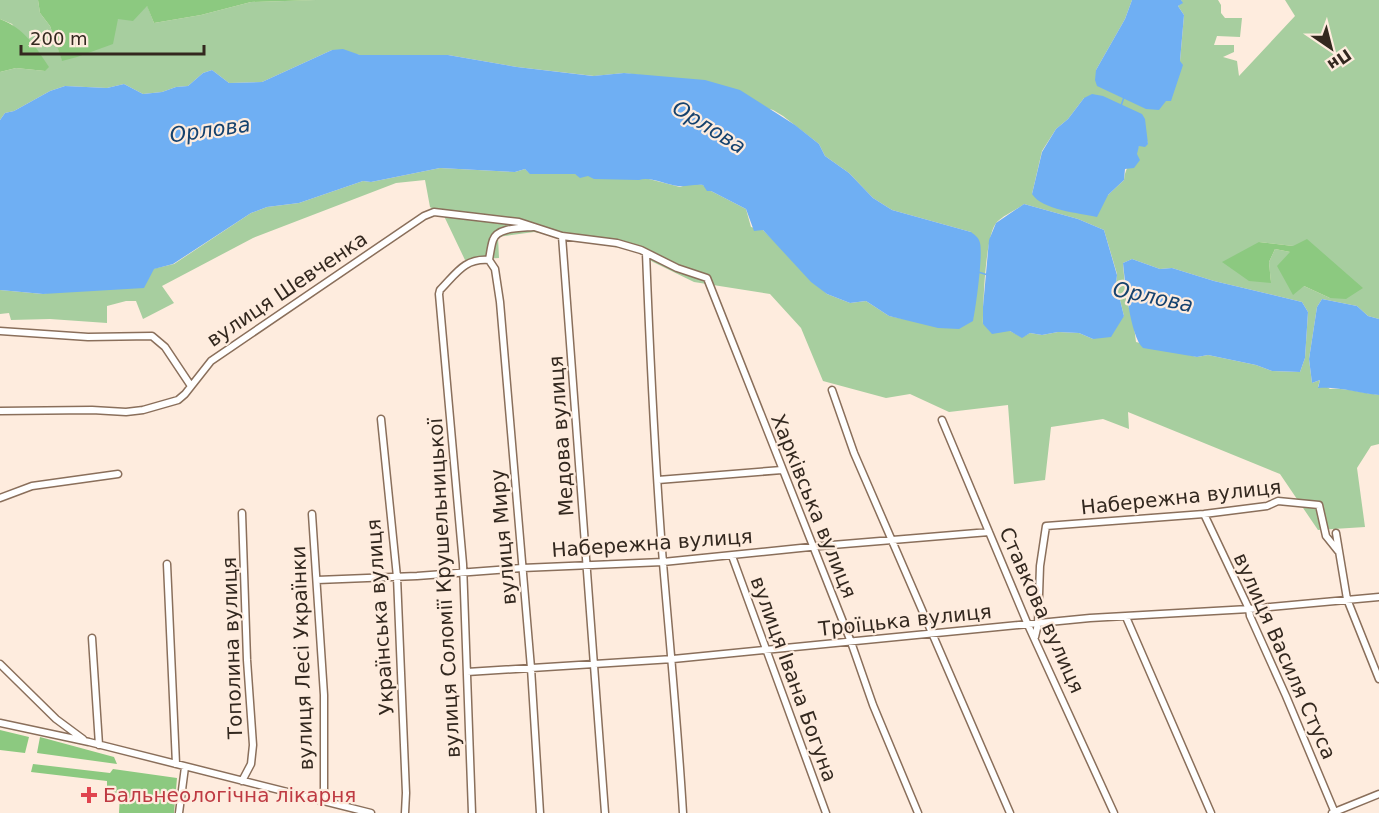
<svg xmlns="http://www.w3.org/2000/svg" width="1379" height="813" font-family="'DejaVu Sans',sans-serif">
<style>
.green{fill:#a7ce9f;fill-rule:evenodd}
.forest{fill:#8cc980}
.water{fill:#6faff3}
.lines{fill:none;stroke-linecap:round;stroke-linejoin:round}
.stream{stroke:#6faff3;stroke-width:1.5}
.minor-casing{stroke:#8a6f5b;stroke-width:9}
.minor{stroke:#fff;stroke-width:6}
.health-dot{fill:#e0444e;stroke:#feecde;stroke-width:2}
.labels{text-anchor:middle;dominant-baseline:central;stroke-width:4.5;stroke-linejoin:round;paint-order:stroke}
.street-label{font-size:20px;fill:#33281f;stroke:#feecde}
.health-label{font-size:20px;fill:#be3a42;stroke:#feecde;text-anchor:start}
.water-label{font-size:21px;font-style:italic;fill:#15426e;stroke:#feecde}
</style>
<rect width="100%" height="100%" fill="#feecde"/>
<path class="green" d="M0,0H38L40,13L50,26L62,60L118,19L147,5L154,23L201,15L251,2L316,0H1132L1125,19L1096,70L1180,61L1184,15L1178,6L1182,3L1181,0H1218L1221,5V13L1225,18H1242L1240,37L1217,36L1214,45H1234V52L1223,57L1237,61L1239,76L1295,16L1285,0H1379V319L1368,316L1357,306L1322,299L1317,307L1309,359L1312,383L1320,380L1318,387H1327L1330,389C1348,388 1362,393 1379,395V444L1371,446L1357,468L1365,527L1318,530L1280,474L1128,412L1129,429L1103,419L1051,427L1045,480L1014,484L1008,405L949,412L910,394L886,398L823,381L801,328L770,294L694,282L653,262L636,251L534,232L498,237L499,258L465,260L444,216L430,207L425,180L396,183L253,238L162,286L174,303L143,319L136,301H126L107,306V323L50,319L11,320L9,313L0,314V290L43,294L174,264L251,213L267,207L299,203L363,181L371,182L440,168L515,172L525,169L531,174H575L588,176L645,178L680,187L692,183L703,185L711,191L746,209L751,227L763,230L827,294L850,303L866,301L889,316L909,320L971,232L892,210L873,198L849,173L825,156L819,144L783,116L773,110L655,77L624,73L594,76L517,67L448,55H360L332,50L262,82L229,83L212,70L203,73L188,86L176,87L162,92L143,94L124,84L107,88L65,86L50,91L14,111L5,113L0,120V72L16,68L45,71L12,24L0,19ZM1084,98L1145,134L1148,144L1139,145C1135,160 1125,165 1124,180L1108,195L1032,194L1042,151L1056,129L1068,119ZM1024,204L1078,219L1104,230L1117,274L1116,284L1124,316L1093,339L1079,333L1058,332L1042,335L1030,333L1022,337L1010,331L983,324C983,305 985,234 997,222C1004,215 1016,210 1024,204ZM1259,242L1293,246L1330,298L1304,286L1290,252L1275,249L1269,262L1271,283ZM1132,259L1160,269L1172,268L1214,281L1302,302L1308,312L1305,358L1300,372L1272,371L1256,365L1208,355L1197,357L1136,342L1133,319L1126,300L1123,263Z"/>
<path class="forest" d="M38,0H316L251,2L201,15L154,23L147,6L133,21L118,19L113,44L77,57L62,61L50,26L40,13Z
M0,19C25,29 35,46 49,67L45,71L16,68L0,72Z
M1307,239L1363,288L1346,299L1330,298L1304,286L1293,295L1277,266L1290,252L1275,249L1269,262L1271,283L1249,281L1222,262L1259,242L1293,246Z
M0,730L29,737L25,753L0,750Z
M40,737L114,757L117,764L37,753Z
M33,764L110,773L113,769L177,778L174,813H119L120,794L107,790V781L31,772Z"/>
<path class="water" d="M1132,0H1181L1183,3L1178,6L1184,15L1180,61L1183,65L1171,101H1166L1159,110L1146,109L1097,86L1095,80L1096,70L1125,19Z
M343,49L360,55H448L517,67L593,76L624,73L705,80L740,90L795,125L819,144L825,156L849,173L873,198L892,210L971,232C975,235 979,238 980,243C983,255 976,307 973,321L959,329L938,328L889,316L866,301L850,303L827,294L811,282L763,230L754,231L746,209L711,191H707L703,185C694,184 685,187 678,186C667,185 650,176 639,180L594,179L588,176L580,178L575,174H530L525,169L515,172L440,168L371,182L363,181L299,203L267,207L251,213L173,264L154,269L144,288L43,294L0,290V120L5,113L14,111L50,91L65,86L107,88L124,84L143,94L162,92L176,87L188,86L203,73L212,70L229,83L262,82L332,50Z
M1092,94L1103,96L1142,114L1145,119L1148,144L1145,147L1139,146L1137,154L1140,160L1134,168L1125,169L1124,180L1108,195L1097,217C1079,213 1042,210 1032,194L1042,152L1056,129L1068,119L1084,98Z
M1024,204L1078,219L1104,230L1117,275L1116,284L1124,316L1111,337L1093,339L1079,333L1058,332L1042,335L1030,333L1022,338L1010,331L992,334L983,324V307L989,240L996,223Z
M1132,259L1160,269L1172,268L1214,281L1302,302L1308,312L1305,358L1300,372L1272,371L1256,365L1208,355L1197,357L1143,348C1130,336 1125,282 1123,263Z
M1322,299L1357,306L1368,316L1379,319V395C1358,393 1338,386 1318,388L1320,380L1312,383L1309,359L1317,307Z"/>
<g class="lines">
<path class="stream" d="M1121,106L1124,97
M978,272L988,275"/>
<g class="minor-casing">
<path id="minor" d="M562,236L605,813
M646,253C650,356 655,460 663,563C670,646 678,729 683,813
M489,260L495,269L500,302L531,668L540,813
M489,260C490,254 491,246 493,240C497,227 522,228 533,227
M0,331L88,337L152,336L165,347L191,386
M832,390L854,453L1010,813
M0,411L92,410L126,412L143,410L178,400L185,394L211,361L424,216L434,212L519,222L562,236L617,243L641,250L677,268L707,278L851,642L873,705L918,813
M381,419L397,577L406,793L405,813
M942,420L1028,625L1114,813
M658,480L782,470
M0,498L32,486L118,474
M242,513L247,660L253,745L251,764L242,781
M312,514L324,695V801
M1204,514L1249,609L1250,616L1286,696L1335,813
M1336,533L1347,599L1379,679
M732,556L826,813
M167,564L176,764
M317,580L417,576L522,568L663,562L820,546L989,532
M1126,617L1211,813
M1035,637L1038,624L1040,566L1046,526L1204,514L1267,506L1278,501L1319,505L1326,536L1338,551
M92,638L99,745
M0,664L56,719L83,739
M467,672L673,659L1090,618L1249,609L1379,597
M0,723L89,742L371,813
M179,813L185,767
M472,813L463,564L439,294L440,290C456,274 464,258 489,260
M1332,813L1379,794"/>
</g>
<use href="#minor" class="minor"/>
</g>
<path class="health-dot" d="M86 786h6v6h6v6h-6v6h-6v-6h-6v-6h6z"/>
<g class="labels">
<g class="street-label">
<text transform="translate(287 289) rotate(-34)">вулиця Шевченка</text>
<text transform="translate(561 436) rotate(-94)">Медова вулиця</text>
<text transform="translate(1181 497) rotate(-6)">Набережна вулиця</text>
<text transform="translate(814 506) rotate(68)">Харківська вулиця</text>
<text transform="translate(503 537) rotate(-95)">вулиця Миру</text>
<text transform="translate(652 543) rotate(-4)">Набережна вулиця</text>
<text transform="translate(444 588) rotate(-93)">вулиця Соломії Крушельницької</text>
<text transform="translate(1042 610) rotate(66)">Ставкова вулиця</text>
<text transform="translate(380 617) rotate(-94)">Українська вулиця</text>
<text transform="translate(905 620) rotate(-6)">Троїцька вулиця</text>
<text transform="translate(232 648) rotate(-92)">Тополина вулиця</text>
<text transform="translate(1285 656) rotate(66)">вулиця Василя Стуса</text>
<text transform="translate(302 658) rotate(-92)">вулиця Лесі Українки</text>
<text transform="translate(794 679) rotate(70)">вулиця Івана Богуна</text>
</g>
<g class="health-label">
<text x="103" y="795">Бальнеологічна лікарня</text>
</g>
<g class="water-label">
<text transform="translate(709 127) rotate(32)">Орлова</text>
<text transform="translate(210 130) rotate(-8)">Орлова</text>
<text transform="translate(1153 297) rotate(12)">Орлова</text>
</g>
</g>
<g transform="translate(1331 48) rotate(145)" stroke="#feecde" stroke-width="4.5" paint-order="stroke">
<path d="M0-4.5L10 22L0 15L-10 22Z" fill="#33281f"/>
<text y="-9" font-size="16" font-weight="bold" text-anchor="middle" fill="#33281f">Пн</text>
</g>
<path d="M21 45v9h183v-9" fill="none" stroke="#33281f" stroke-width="3"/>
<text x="30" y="45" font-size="18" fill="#33281f" stroke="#feecde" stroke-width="4.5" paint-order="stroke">200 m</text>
</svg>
